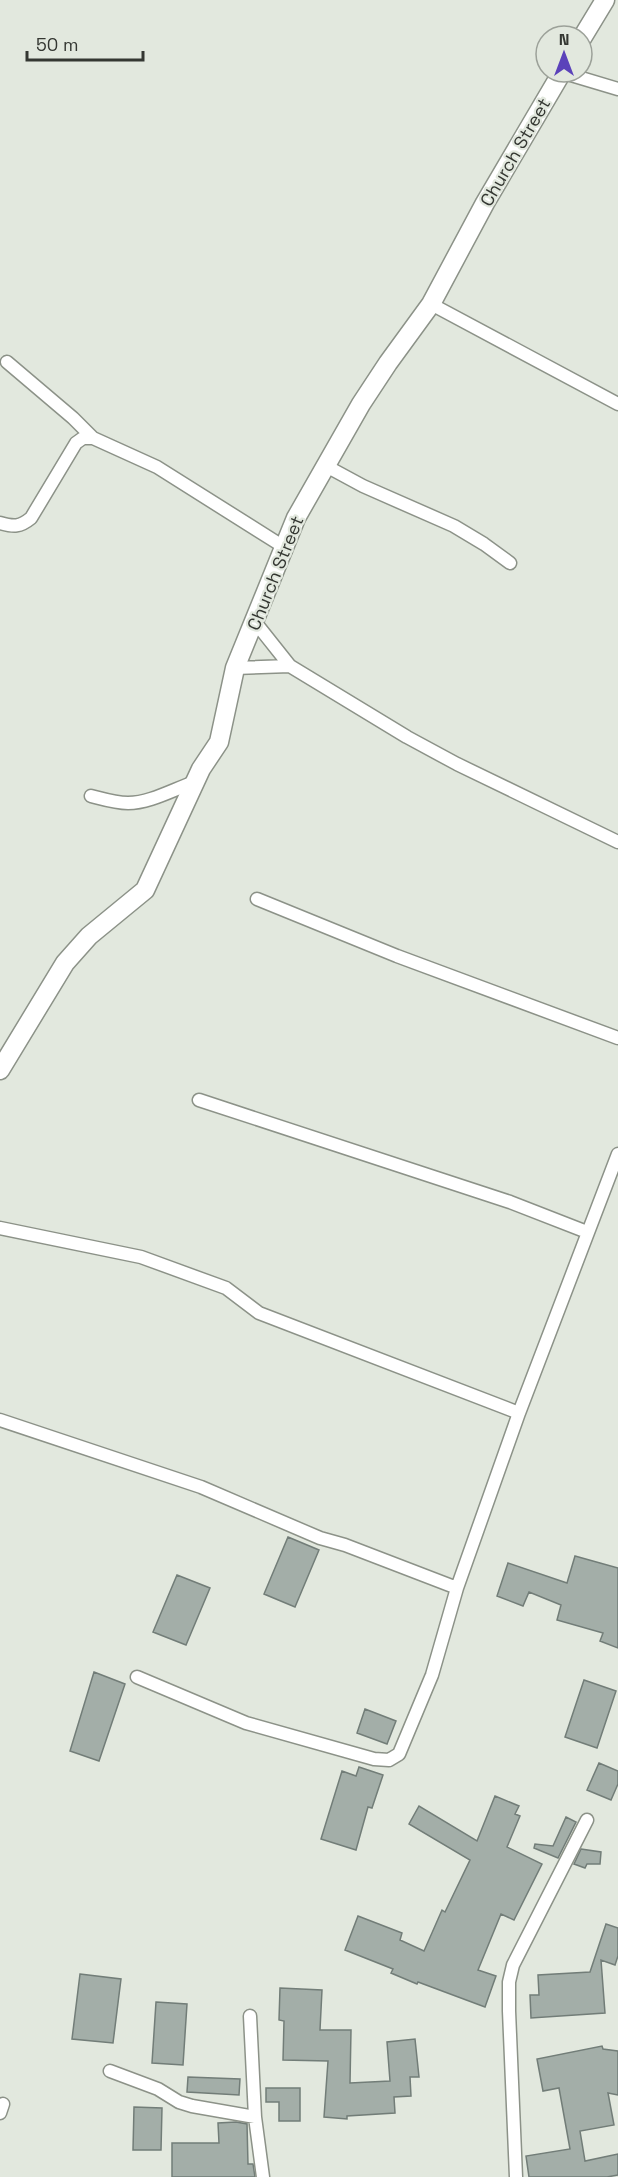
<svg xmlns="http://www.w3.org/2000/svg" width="618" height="2177" font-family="'Space Grotesk',sans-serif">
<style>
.building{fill:#a3aea8;stroke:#727d78;stroke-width:1.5}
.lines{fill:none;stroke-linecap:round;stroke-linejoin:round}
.street-casing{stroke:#8c9288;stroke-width:15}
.secondary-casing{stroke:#8c9288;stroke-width:21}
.street{stroke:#fff;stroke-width:12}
.secondary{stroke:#fff;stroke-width:18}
.labels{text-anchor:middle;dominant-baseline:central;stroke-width:4.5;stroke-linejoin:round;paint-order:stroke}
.street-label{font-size:18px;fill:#343732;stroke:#e2e8de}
</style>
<rect width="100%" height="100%" fill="#e2e8de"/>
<path class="building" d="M288,1537L319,1550L295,1607L264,1594Z
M575,1556L618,1568V1648L600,1641L603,1633L557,1620L561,1605L529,1592L523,1606L497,1596L508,1563L567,1583Z
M177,1575L210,1588L186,1645L153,1632Z
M94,1672L125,1684L99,1761L70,1751Z
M584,1680L616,1691L597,1748L565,1737Z
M365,1709L396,1721L387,1744L357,1733Z
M599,1763L618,1771V1784L611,1800L587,1790Z
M359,1767L383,1775L372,1808L368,1807L356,1850L321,1839L342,1771L356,1776Z
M495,1796L519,1806L515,1814L520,1816L507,1847L542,1864L514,1920L501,1914L478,1970L496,1976L485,2007L418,1982L417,1984L391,1973L393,1969L345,1950L358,1916L402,1933L400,1940L424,1951L442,1910L445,1912L470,1860L409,1824L419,1806L477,1841Z
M566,1817L576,1822L558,1858L534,1848L535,1844L553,1846Z
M581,1849L601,1852L600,1864H587L585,1868L574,1864Z
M606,1924L618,1928V1956L615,1965L601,1960L605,2013L531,2018L530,1995H539L538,1975L590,1972Z
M80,1974L121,1979L113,2043L72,2039Z
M280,1988L322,1990L320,2030H351L350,2083L390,2081L387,2042L415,2039L419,2077H410L411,2096L394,2097L395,2113L347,2116V2119L324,2117L328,2061L283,2060L284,2021L279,2020Z
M156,2002L187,2004L183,2065L152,2063Z
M602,2046L603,2049L618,2051V2095L608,2093L614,2125L580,2131L585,2161L618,2154V2175L607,2177H529L526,2156L570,2149L559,2088L543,2091L537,2059Z
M188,2077L240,2079L239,2095L187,2092Z
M266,2088H300V2121H279V2102H266Z
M134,2107L162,2108L161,2150H133Z
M236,2122L247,2124L248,2164H253L255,2177H172V2143H219L218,2123Z"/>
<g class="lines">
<g class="street-casing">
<path id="street" d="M561,72L618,89
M431,304L618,404
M7,362L73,418L93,438
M326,466L363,486L454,526L484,544L510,563
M0,523C14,527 20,527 31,518L76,443L83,438H93L157,467L284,547
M255,622L290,666
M235,668L290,666L407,737L457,764L618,842
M91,796C103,799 115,803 128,803C150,803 174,789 195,782
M257,899L397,956L618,1038
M199,1100L510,1202L587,1232
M0,1228L141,1257L226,1288L259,1313L519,1413
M0,1420L201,1487L320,1538L345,1545L457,1588
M137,1677L246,1723L374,1759L389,1760L399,1754L432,1675L457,1588L519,1413L618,1154
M250,2016L255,2117L263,2177
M110,2071L158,2089L179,2102L192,2106L255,2117
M0,2113L3,2104
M516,2177L509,2011V1982L513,1965L587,1820"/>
</g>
<g class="secondary-casing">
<path id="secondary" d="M582,38L605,0
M0,1070L65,963L89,936L145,890L201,769L219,742L235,668L296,518L361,404L388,363L431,304L485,203L562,72"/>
</g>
<use href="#street" class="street"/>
<use href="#secondary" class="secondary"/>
</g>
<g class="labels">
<g class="street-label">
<text transform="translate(515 152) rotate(-60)">Church Street</text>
<text transform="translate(275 573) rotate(-68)">Church Street</text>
</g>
</g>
<g transform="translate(564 54)"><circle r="28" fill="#e2e8de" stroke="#9ca199" stroke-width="1.5"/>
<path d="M0-4.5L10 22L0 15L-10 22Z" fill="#5b42ba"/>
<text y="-9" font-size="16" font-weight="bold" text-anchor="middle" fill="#343732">N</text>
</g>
<path d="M27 51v9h116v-9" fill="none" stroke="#343732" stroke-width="3"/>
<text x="36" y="51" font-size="18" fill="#343732" stroke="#e2e8de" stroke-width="4.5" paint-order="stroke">50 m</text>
</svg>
